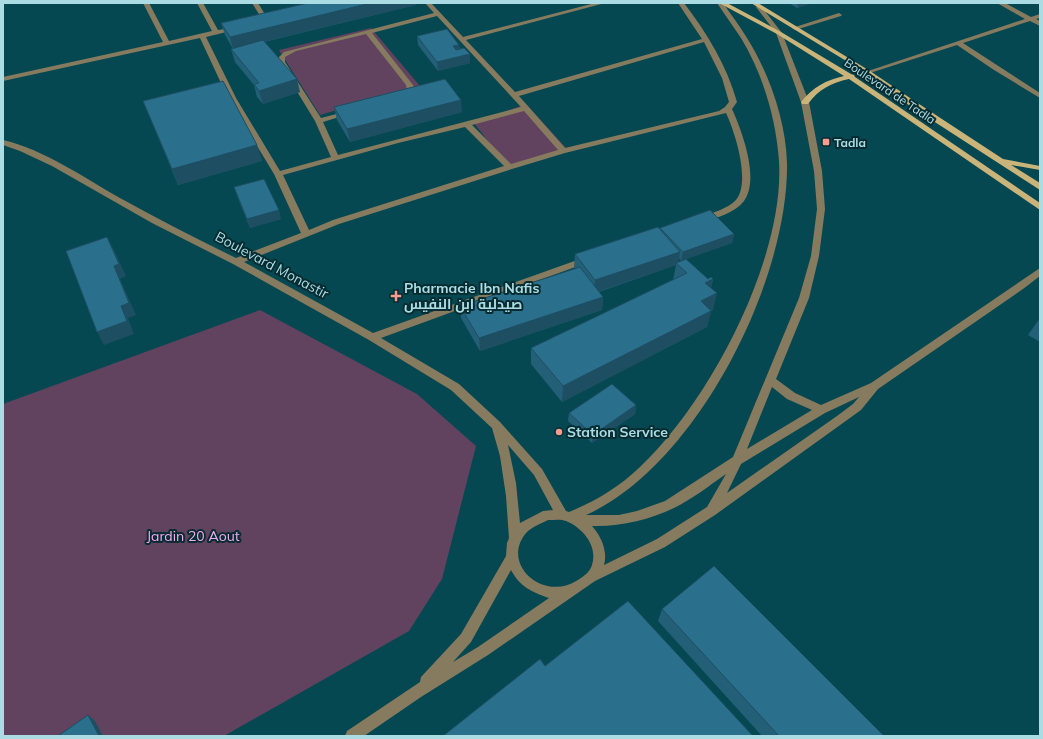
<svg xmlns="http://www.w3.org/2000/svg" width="1043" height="739" font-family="Mulish,Cairo,sans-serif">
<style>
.green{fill:#61435f}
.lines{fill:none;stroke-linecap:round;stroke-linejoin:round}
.minor{fill:#867b5f;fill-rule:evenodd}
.major{fill:#cab47a;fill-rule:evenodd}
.wall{fill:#245f78;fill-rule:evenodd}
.shaded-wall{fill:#1d4e62}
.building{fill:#2a6f8c;stroke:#1d4e62}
.poi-dot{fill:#f59d8f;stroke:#072c31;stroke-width:1.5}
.labels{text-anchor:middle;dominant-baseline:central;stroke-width:4;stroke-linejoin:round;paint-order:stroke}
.far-street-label{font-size:12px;fill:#abdbe3;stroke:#072c31}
.far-poi-label{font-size:12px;font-weight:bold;fill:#abdbe3;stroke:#072c31;text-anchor:start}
.street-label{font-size:14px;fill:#abdbe3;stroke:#072c31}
.poi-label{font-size:14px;font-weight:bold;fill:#abdbe3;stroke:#072c31;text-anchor:start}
.park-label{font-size:14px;fill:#f4aaef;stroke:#072c31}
</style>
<rect width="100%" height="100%" fill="#054851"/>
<path class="green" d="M371,28L420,86L320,115L279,50Z
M526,104L567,149L508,167L474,123Z
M260,310L417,394L476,446L442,579L409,631L224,736H3V404Z"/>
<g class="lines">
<path class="minor" d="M143,3H149L169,41L212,31L197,3H203L218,30L239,27V29L206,37L236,98L280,171L331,157L315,121L279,62V57L284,52L434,13L425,3H431L463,37L595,3H605L466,40L515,92L702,39L678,3H684C707,33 727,66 737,102L732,109C742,131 760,179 744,201C735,213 716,218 703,222L699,219L700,217C712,213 727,209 736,200C751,182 735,132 726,113L565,153L512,169L339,224L244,262L373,333L583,258H589L590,260L589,262L381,338L459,384L500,422L542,469L566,511L569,512C596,501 619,487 640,467C710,401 785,258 779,161C776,119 763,74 741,38C733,26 725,15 717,3H723C731,15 740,26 747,38C769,73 786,121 787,163C789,281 696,466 586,515H619L637,511L665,501L733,457L799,298L811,256L817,209L814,171L801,102L776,33L756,7L757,6H761L782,33L809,102L822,171L825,209L819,256L809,298L776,379L795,393L821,405L871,383L1040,268V276L1023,289L878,389L861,410L715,515L665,547L595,581L488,655L421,697L364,736H345L347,731L420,682L421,677L461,634L506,556L507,543L509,538L506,496L500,456L492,428L451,390L369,340L233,264L152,223L52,166L20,151L3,145V140C45,150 83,177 120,198C158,219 197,239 236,258L301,233L274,174L228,98L200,38L3,81V77L163,42ZM437,16L521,107L338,155L323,122L352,113L348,111L321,118L285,62V57L296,51L366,34L406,85L407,91L400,98L401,100C408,101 412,96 415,91L413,85L372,33ZM704,42L722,78L729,102L725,107L719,111L565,148L519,96ZM524,111L558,150L511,164L472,125ZM465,127L504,166L333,220L309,230L283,175L398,143ZM772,387L787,399L812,410L747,449ZM859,397L853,404L837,416L727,493L741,464L825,413ZM508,445L534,475L553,510L543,511L520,523L516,483ZM726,474L707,507L657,539L604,565C608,551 601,536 592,526C619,527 649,520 674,508C692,499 709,486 726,474ZM548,520C554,520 561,519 566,521C583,528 598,546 592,565C590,572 584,576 578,580C543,603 499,563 527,532C532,527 542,523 548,520ZM511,570C520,587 532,592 549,598L478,647L453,662L471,642Z
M252,3H258L269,21L268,22H264Z
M997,3H1005L1031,17L1040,14V18L1036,19L1040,21V26L1030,21L963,43L1040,93V98L994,70L957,45L870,73L865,72L1025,19Z
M839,13L842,15L841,16L795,30L792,28Z"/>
<path class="major" d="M719,3H727L781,32L851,74L854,75L855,77L1040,203V210L849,79C831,83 819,89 808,104H802L801,102C813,87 826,80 844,76L777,34Z
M751,3H758L870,71L916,102L1003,159L1040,166V170L1011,165L1040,183V190L910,106L866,73Z"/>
</g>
<path class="wall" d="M789,3H809V4L797,8Z
M416,5L264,42L300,92L263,104L257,97L254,85L235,62L231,49H233L225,35L221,23Z
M417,36L459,45L460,49L470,63L438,71L418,45Z
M143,101L257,145L262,161L178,185Z
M334,107L462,112L350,142L337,120Z
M234,187L281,219L250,228L237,196Z
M660,228L734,234L732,243L686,259L708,279H713L711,288L713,310L711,311L707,327L562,402L531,364V348L673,280L676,265L599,292L603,297L602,310L480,351L461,318L460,306L576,269L574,267L575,254L660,229ZM679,258L681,261L678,263Z
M1040,318V342L1028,335Z
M636,405L635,414L592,443L568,421L569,413Z
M662,609L884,736H762L658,621Z"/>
<path class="shaded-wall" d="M371,3H416V5L233,49L230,37Z
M801,3H809V4L797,8L798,4Z
M459,45L460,53L454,54L453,46Z
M470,54V63L438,71L437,62Z
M297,79L300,92L263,104L259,91Z
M461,100L462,112L350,142L347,129Z
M257,145L262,161L178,185L172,169Z
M279,210L281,219L250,228L247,219Z
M734,234L732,243L681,261L683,252Z
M107,237L114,250L126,276L120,279L136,315L128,318L134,334L104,345L97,332L114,266Z
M680,252L678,264L676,263V265L594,293L595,280Z
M713,279L709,296L705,283Z
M717,293L713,310L697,317L701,301Z
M603,297L602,310L480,351L479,338Z
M711,311L707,327L562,402L563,386Z
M636,405L635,414L592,443L593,435Z
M88,715L95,721L103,736H99Z"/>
<path class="building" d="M308,3H371L230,37L221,23Z
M447,29L459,45L453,46L456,50L464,48L470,54L437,62L417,36Z
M263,40L297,79L259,91L254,84L259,83L231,49Z
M445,79L461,100L347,129L334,107Z
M223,81L257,145L172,169L143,101Z
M264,179L279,210L247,219L234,187Z
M710,210L734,234L683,252L660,228Z
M658,227L680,252L595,280L575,254Z
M107,237L119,264L114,266L129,303L121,306L127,321L97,332L66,251Z
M686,259L708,279L711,277L713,279L705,283L717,293L701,301L711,311L563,386L531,348L687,273L676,263Z
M580,267L603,297L479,338L460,306Z
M612,384L636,405L593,435L569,413Z
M714,566L884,736H779L662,609Z
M628,601L753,736H443L540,659L545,666Z
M88,715L99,736H58Z"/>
<g class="poi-dot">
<rect x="822" y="138" width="8" height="8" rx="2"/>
<path d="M394 290h4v4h4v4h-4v4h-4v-4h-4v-4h4z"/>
<circle cx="559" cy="432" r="4"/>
</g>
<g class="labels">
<g class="far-street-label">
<text transform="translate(890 91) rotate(34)">Boulevard de Tadla</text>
</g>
<g class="far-poi-label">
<text x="834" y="142">Tadla</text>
</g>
<g class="street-label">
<text transform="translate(272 265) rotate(28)">Boulevard Monastir</text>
</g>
<g class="poi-label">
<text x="404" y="288">Pharmacie Ibn Nafis<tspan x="404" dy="16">صيدلية ابن النفيس</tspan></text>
<text x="567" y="432">Station Service</text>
</g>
<g class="park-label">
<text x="193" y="536">Jardin 20 Aout</text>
</g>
</g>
<rect width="1043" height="739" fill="none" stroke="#abdbe3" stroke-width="8"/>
</svg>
